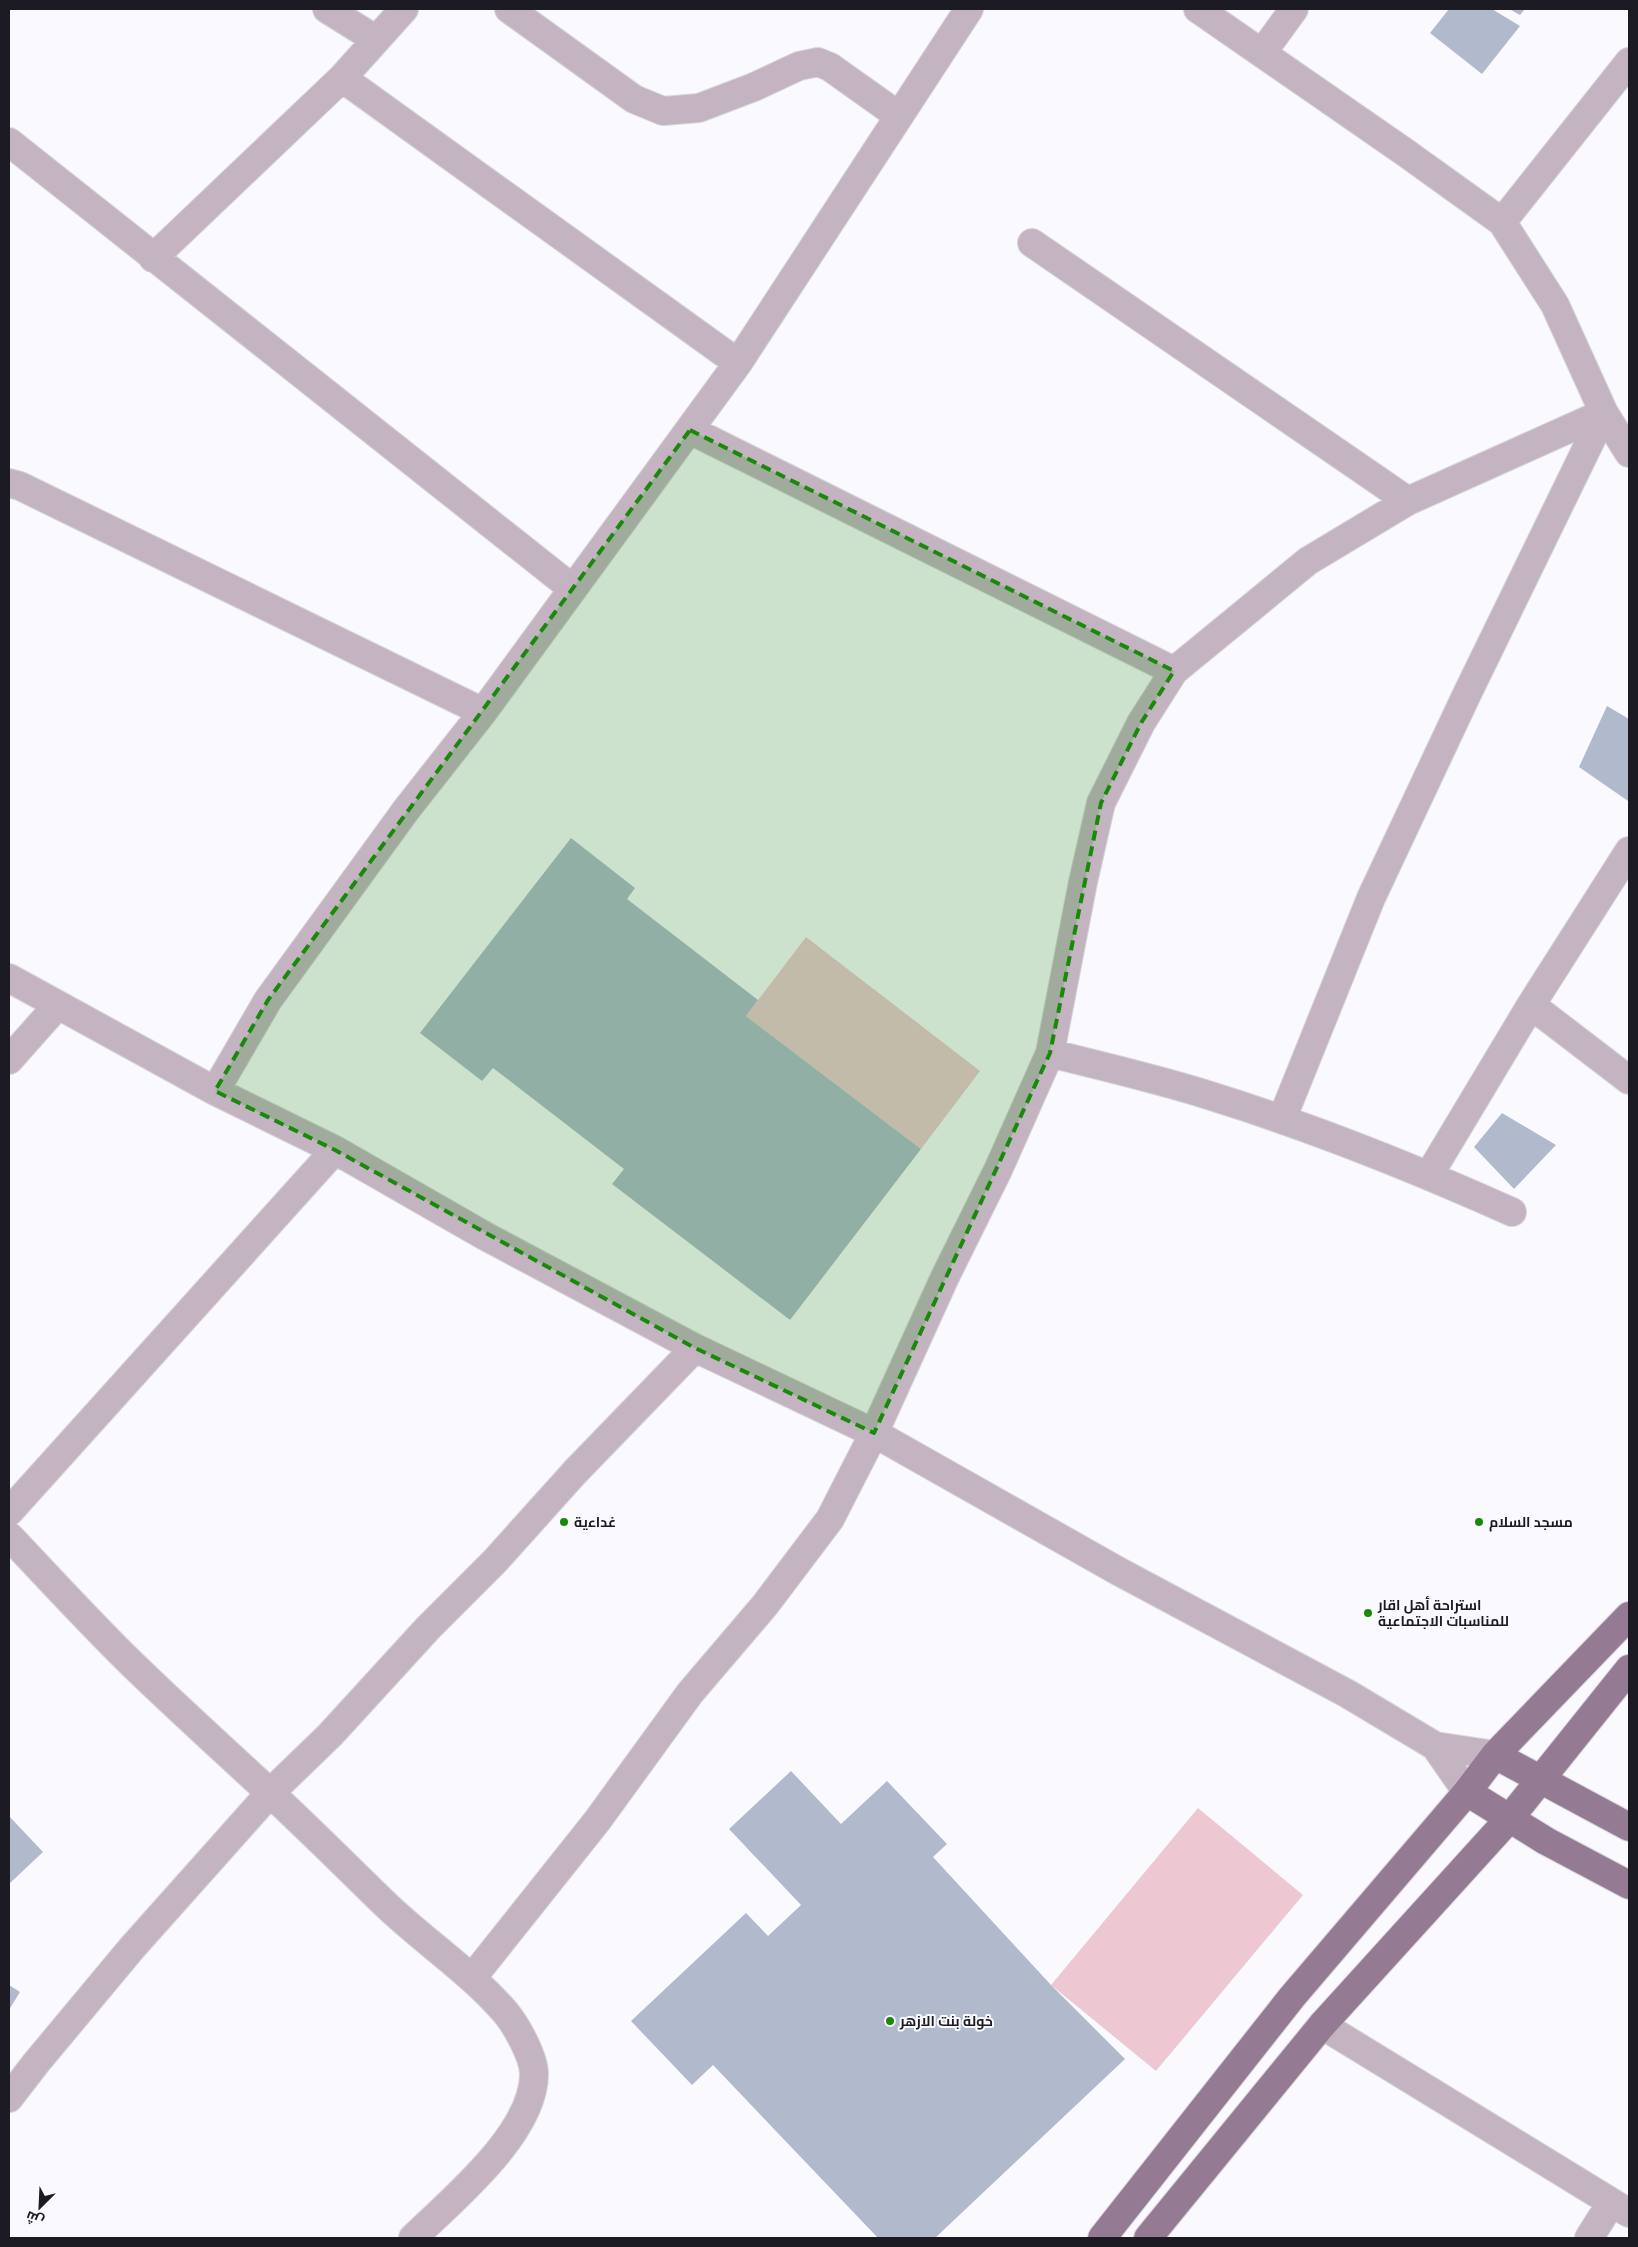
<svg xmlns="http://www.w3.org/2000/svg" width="1638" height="2247" font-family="Ubuntu,Cairo,sans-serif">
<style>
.green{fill:#edc8d2}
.building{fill:#b1bacd}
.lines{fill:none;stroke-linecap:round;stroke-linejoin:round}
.street-casing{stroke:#d6d5da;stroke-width:30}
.primary-casing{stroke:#d6d5da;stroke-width:30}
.street{stroke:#c4b4c2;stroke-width:28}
.primary{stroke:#957a93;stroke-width:28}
.marked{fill:#188909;fill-opacity:0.2;stroke:#188909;stroke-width:4;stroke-dasharray:10 6;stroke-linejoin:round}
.poi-dot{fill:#188909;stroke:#faf9fd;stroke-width:2}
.labels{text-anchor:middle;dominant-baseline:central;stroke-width:4;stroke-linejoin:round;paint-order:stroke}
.poi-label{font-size:14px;font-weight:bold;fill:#1c1a22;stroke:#faf9fd;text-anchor:start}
</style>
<rect width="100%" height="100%" fill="#faf9fd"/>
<path class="green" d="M806,937L980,1071L921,1149L746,1016Z
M1198,1808L1303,1895L1156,2071L1051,1985Z"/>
<path class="building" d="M1449,9H1492L1520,26L1482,74L1430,33Z
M1509,9H1525L1520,15Z
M1607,706L1629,719L1628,801L1579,767Z
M571,838L635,888L627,899L758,1000L746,1016L921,1149L790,1320L612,1184L624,1169L493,1068L482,1081L420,1033Z
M1502,1113L1556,1145L1514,1189L1474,1147Z
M791,1771L841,1824L887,1781L947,1844L933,1857L1051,1985L1125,2059L935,2238H878L713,2065L692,2085L631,2021L746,1913L768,1936L801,1905L729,1829Z
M9,1816L43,1852L9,1884Z
M9,1985L20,1992L9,2010Z"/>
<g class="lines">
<g class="street-casing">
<path id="street" d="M327,9L375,39
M509,9L634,99L663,111L699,108L754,87L799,66L818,62L830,67L899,116
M1198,9L1406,153L1502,222L1555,305L1604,413L1629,453
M1262,53L1294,9
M342,78L738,363
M9,142L573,589
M1502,222L1629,62
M1032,243L1408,501
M153,258L342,78L404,9
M690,430L1174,671
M9,483L20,486L483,712
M9,978L215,1091L335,1150L485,1236L695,1348L874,1433L1118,1571L1348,1694L1435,1746L1495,1755
M1531,1005L1629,1080
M1050,1053C1104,1067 1158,1079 1211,1096C1314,1128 1414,1168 1512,1212
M9,1060L57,1006
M215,1091L268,1000L406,810L483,712L738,363L969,9
M1282,1119L1371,898L1467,694L1604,413
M1429,1175L1531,1005L1629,851
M9,1512L335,1150
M9,1536C49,1578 88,1621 130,1662C175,1706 222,1748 268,1791C307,1827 345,1865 383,1902C423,1941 470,1971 506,2013C516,2025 534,2057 534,2074C534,2133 453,2199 413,2238
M1435,1746L1467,1792
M472,1978L597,1821L690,1693L765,1605L830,1519L874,1433L945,1277L998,1170L1050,1053L1083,882L1101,803L1141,723L1174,671L1308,561L1408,501L1604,413
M1322,2025L1629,2213
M9,2098L36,2063L131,1949L270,1793L330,1735L428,1628L495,1561L575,1472L695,1348
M1589,2238L1611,2203"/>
</g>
<g class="primary-casing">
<path id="primary" d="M1495,1755L1629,1827
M1467,1792L1546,1841L1629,1885
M1102,2238L1292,1997L1467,1792L1495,1755L1629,1616
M1148,2238L1322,2025L1509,1819L1629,1669"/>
</g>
<use href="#street" class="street"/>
<use href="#primary" class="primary"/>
</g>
<path class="marked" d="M690,430L1174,671L1141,723L1101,803L1050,1053L874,1433L695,1348L335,1150L215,1091L268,1000Z"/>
<g class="poi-dot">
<circle cx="564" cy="1522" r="5"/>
<circle cx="1479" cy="1522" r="5"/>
<circle cx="1368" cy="1613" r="5"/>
<circle cx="890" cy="2021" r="5"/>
</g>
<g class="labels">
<g class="poi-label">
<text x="574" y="1522">غداءية</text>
<text x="1489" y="1522">مسجد السلام</text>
<text x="1378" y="1605">استراحة أهل اقار<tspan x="1378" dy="16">للمناسبات الاجتماعية</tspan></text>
<text x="900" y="2021">خولة بنت الازهر</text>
</g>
</g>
<rect width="1638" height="2247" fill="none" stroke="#1c1a22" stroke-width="20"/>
<g transform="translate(40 2207) rotate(204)" stroke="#faf9fd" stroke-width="4" paint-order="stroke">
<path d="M0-4L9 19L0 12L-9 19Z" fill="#1c1a22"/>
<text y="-8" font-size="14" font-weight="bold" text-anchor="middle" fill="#1c1a22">ش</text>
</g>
</svg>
